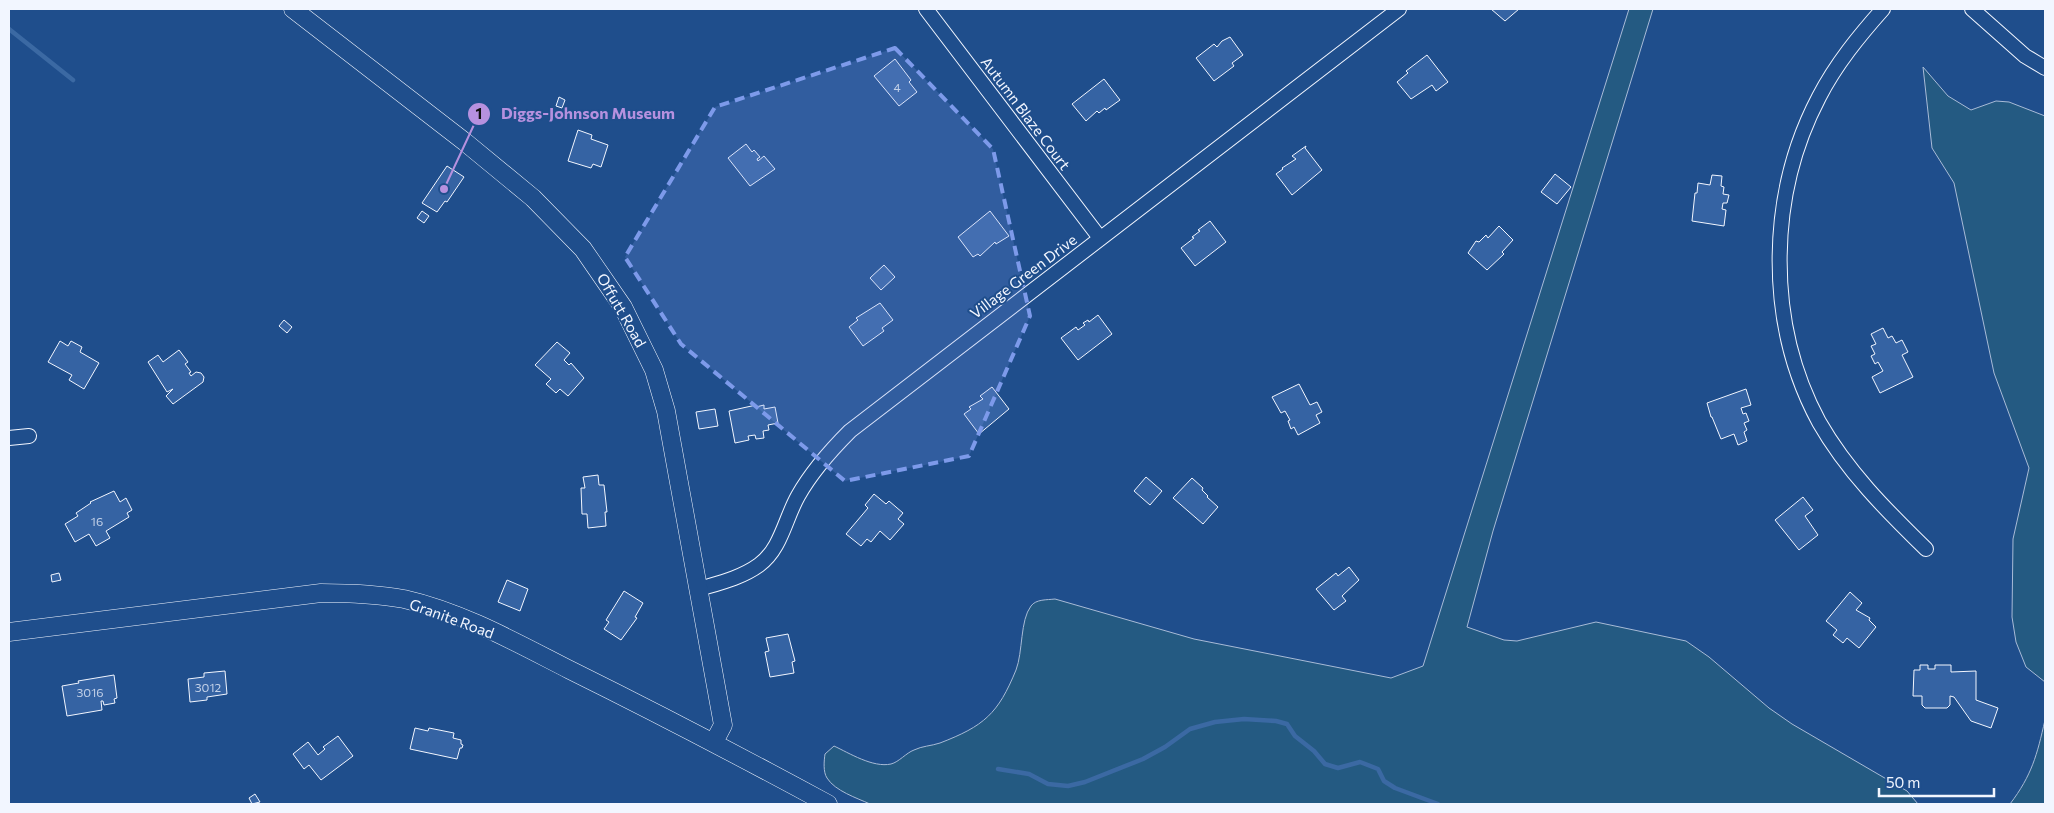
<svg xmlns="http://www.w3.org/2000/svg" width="2054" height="813" font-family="Commissioner,sans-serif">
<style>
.green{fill:#245a82;stroke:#a8bbd7}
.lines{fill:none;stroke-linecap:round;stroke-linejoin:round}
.stream{stroke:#3b69a3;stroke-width:4.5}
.building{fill:#3563a3;stroke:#f2f6ff}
.minor-casing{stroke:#f2f6ff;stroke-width:16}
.tertiary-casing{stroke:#f2f6ff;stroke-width:19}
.minor{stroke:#1f4e8c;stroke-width:14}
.tertiary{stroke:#1f4e8c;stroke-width:18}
.marked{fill:#7d9aea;fill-opacity:0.2;stroke:#7d9aea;stroke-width:4;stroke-dasharray:10 6;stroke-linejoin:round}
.labels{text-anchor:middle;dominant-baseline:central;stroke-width:4;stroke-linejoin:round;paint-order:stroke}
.number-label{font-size:12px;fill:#c3d1e8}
.street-label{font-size:15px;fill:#f2f6ff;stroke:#1f4e8c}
.leader{fill:none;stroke:#b691df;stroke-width:2}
.callout-dot{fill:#b691df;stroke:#1f4e8c;stroke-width:2}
.mark-label{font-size:15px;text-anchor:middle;font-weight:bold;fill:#111}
.callout-label{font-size:16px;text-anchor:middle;font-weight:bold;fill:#b691df;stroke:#1f4e8c;stroke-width:4;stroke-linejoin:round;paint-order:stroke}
</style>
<rect width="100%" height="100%" fill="#1f4e8c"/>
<path class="green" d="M1629,9H1653L1493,531L1467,627L1504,640L1517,641L1596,622L1686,641L1709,657L1769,708L1792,724L1907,791L1918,804H870C857,798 835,791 827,778C823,772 824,761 825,754L834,746C849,753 873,768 891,764C899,762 906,753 914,750C922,746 931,746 940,743C984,726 998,714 1016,670C1023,652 1020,620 1031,606C1036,599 1047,600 1055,599L1194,639L1391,678L1423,666Z
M1923,67L1948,96L1971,110L1996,101L2009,102L2045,116V682L2026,667L2016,642L2012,617L2013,539L2029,468L1994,373L1954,183L1932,148Z
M2045,720V804H2010C2032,775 2037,755 2045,720Z"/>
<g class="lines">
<path class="stream" d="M9,29L73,80
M998,769L1029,774L1048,784L1068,786L1085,782L1143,759L1165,747L1190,729L1215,722L1244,719L1276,721L1287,724L1295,736L1314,751L1325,764L1338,768L1360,762L1378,769L1384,781L1395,788L1438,804"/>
</g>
<path class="building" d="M1491,9H1519L1505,21Z
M1230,37L1243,55L1232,63L1234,66L1214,81L1196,58L1214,44L1217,47L1222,41Z
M1427,55L1448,82L1436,91L1432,85L1411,99L1397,82L1408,73L1406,71Z
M895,59L911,80L909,82L917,92L899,106L874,76Z
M1104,79L1120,100L1106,110L1105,108L1099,113L1097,111L1086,121L1072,104Z
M559,97L565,100L562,108L556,106Z
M578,130L592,135L591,139L608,145L601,167L593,164L591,168L568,161Z
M746,144L752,152L754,150L760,157L757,159L758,161L764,156L775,169L750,186L728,158Z
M1306,146L1305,148L1322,170L1292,195L1276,174L1283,169L1282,168L1296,159L1292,156Z
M447,166L464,177L447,202L445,201L437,212L422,203Z
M1555,174L1571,187L1557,204L1541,192Z
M1712,175L1722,176L1721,186L1724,187L1723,194L1729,195L1727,203H1723L1722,209L1726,210L1724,226L1692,221L1695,193H1697L1698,183L1710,185Z
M422,211L429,216L424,223L417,218Z
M990,211L1009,236L996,244L995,242L980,256L978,254L973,257L958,237Z
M1210,221L1226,242L1195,266L1181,248L1194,238L1192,237L1200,231L1198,230Z
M1499,226L1513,240L1502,252L1504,254L1487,270L1468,253L1476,241L1479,242L1486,235L1488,238Z
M884,265L895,277L881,290L870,278Z
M880,303L893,320L882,328L884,331L863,346L849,327L858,320L856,318Z
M1098,315L1112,334L1078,360L1061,338L1076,327L1078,330L1085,325L1083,323L1088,320L1089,322Z
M284,320L292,327L287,333L279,326Z
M1883,328L1888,338L1892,336L1896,343L1902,340L1908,352L1902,355L1913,377L1880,393L1872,377L1883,371L1878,362L1875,364L1871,356L1875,354L1871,346L1876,344L1871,334Z
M60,341L68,346L71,341L82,347L80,352L99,363L84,389L69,380L72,375L48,362Z
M557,342L570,353L564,360L569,365L571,363L584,378L568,396L560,389L556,393L546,384L551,379L535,365Z
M179,350L188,362L185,364L191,372L189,373L191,376L196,372L201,373L204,377L203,382L173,404L166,396L173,389L167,392L148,362L158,355L163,362Z
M1299,384L1310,405L1317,402L1322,412L1316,415L1320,423L1298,435L1294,427L1291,429L1288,421L1290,420L1285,411L1281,413L1272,397Z
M992,387L1009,409L979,434L964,414L971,409L969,407L983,399L980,396Z
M1746,389L1751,405L1741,408L1743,414L1746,413L1749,421L1744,423L1747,430L1744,432L1747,441L1738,445L1734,434L1721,439L1712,417H1711L1707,403Z
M756,405V407L764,405V409L775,407L778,423L768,425L769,430L763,431L764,438L756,439L755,435L748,436L749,440L735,443L729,411Z
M715,409L718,426L699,429L696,412Z
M598,475L599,485H604L607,512H605L606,526L588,528L587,514H582L581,488H585L583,477Z
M1146,477L1162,491L1150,505L1134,491Z
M1192,478L1203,488L1202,490L1208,496L1207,497L1218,507L1203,524L1173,498Z
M114,491L120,502L126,498L132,510L127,513L129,517L106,531L110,538L96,546L89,534L75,542L65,524L78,516L76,513L91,503L90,502Z
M874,494L886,504L889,501L903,513L898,519L904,524L890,540L880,531L871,542L867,539L861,546L846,534L868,508L865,505Z
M1803,497L1813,510L1805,516L1818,535L1799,550L1775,520Z
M1349,567L1359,580L1342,596L1346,601L1334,610L1316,589L1336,573L1338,576Z
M59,573L61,580L52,582L51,575Z
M507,580L528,589L520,611L498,602Z
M624,591L643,603L635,617L637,618L621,640L604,629L609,622L606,620Z
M1850,592L1862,603L1856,610L1870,618L1869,620L1876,627L1859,648L1847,638L1843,643L1833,635L1837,630L1826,621Z
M788,634L795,661L792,662L794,673L770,677L765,652L769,651L766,638Z
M1920,665H1928V669H1935V665H1951V672L1976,671V700L1998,708L1991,728L1971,721L1954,697L1950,696V705L1947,708H1925L1922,705V696H1913L1914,670H1920Z
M225,671L227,694L207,697V700L190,702L188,679L204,677V673Z
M114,675L117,698L114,699L115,703L104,705L103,701H101L102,710L67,716L62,686L79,683L78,681Z
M415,728L428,731L429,728L454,733L453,738L461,740V744L463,745L462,748H460L457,759L410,749Z
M338,736L353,756L321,780L309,765L304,769L293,754L308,742L318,755L325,749L323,747Z
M255,794L260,802L252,804L249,798Z"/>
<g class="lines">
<g class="minor-casing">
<path id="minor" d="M926,9L1100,238
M1883,9C1859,36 1836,64 1819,97C1767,196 1766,324 1819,422C1847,471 1886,510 1926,549
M1972,9L2025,56L2045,68
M9,438L29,436
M699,589C719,583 741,578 759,565C781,549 785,519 798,496C812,471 830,451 850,431L1399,9"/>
</g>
<g class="tertiary-casing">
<path id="tertiary" d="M293,9L465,142L533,198L583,249L623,307L654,370L666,411L723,725L714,742
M9,632L321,593C349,593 376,594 404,599C462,612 517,643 570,670C657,713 743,758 828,804"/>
</g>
<use href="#minor" class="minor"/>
<use href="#tertiary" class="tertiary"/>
</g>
<path class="marked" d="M895,48L993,149L1030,316L969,456L845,481L681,344L625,257L715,107Z"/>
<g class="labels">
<g class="number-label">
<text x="897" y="87">4</text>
<text x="97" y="521">16</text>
<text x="208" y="687">3012</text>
<text x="90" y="692">3016</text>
</g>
<g class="street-label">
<text transform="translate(1026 113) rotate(53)">Autumn Blaze Court</text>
<text transform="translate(1023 276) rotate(-37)">Village Green Drive</text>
<text transform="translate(622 310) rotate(60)">Offutt Road</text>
<text transform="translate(452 618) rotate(20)">Granite Road</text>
</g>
</g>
<path class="leader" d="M444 189L479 114"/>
<g class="callout-dot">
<circle cx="444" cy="189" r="5"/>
<circle cx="479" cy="114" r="12"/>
</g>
<g class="mark-label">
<text x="479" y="119">1</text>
</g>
<g class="callout-label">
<text x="588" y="119">Diggs-Johnson Museum</text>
</g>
<rect width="2054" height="813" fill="none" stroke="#f2f6ff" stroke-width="20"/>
<path d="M1879 788v8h115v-8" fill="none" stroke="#f2f6ff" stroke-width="2.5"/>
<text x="1886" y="788" font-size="15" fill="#f2f6ff" stroke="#1f4e8c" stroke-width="4" paint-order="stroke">50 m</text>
</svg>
